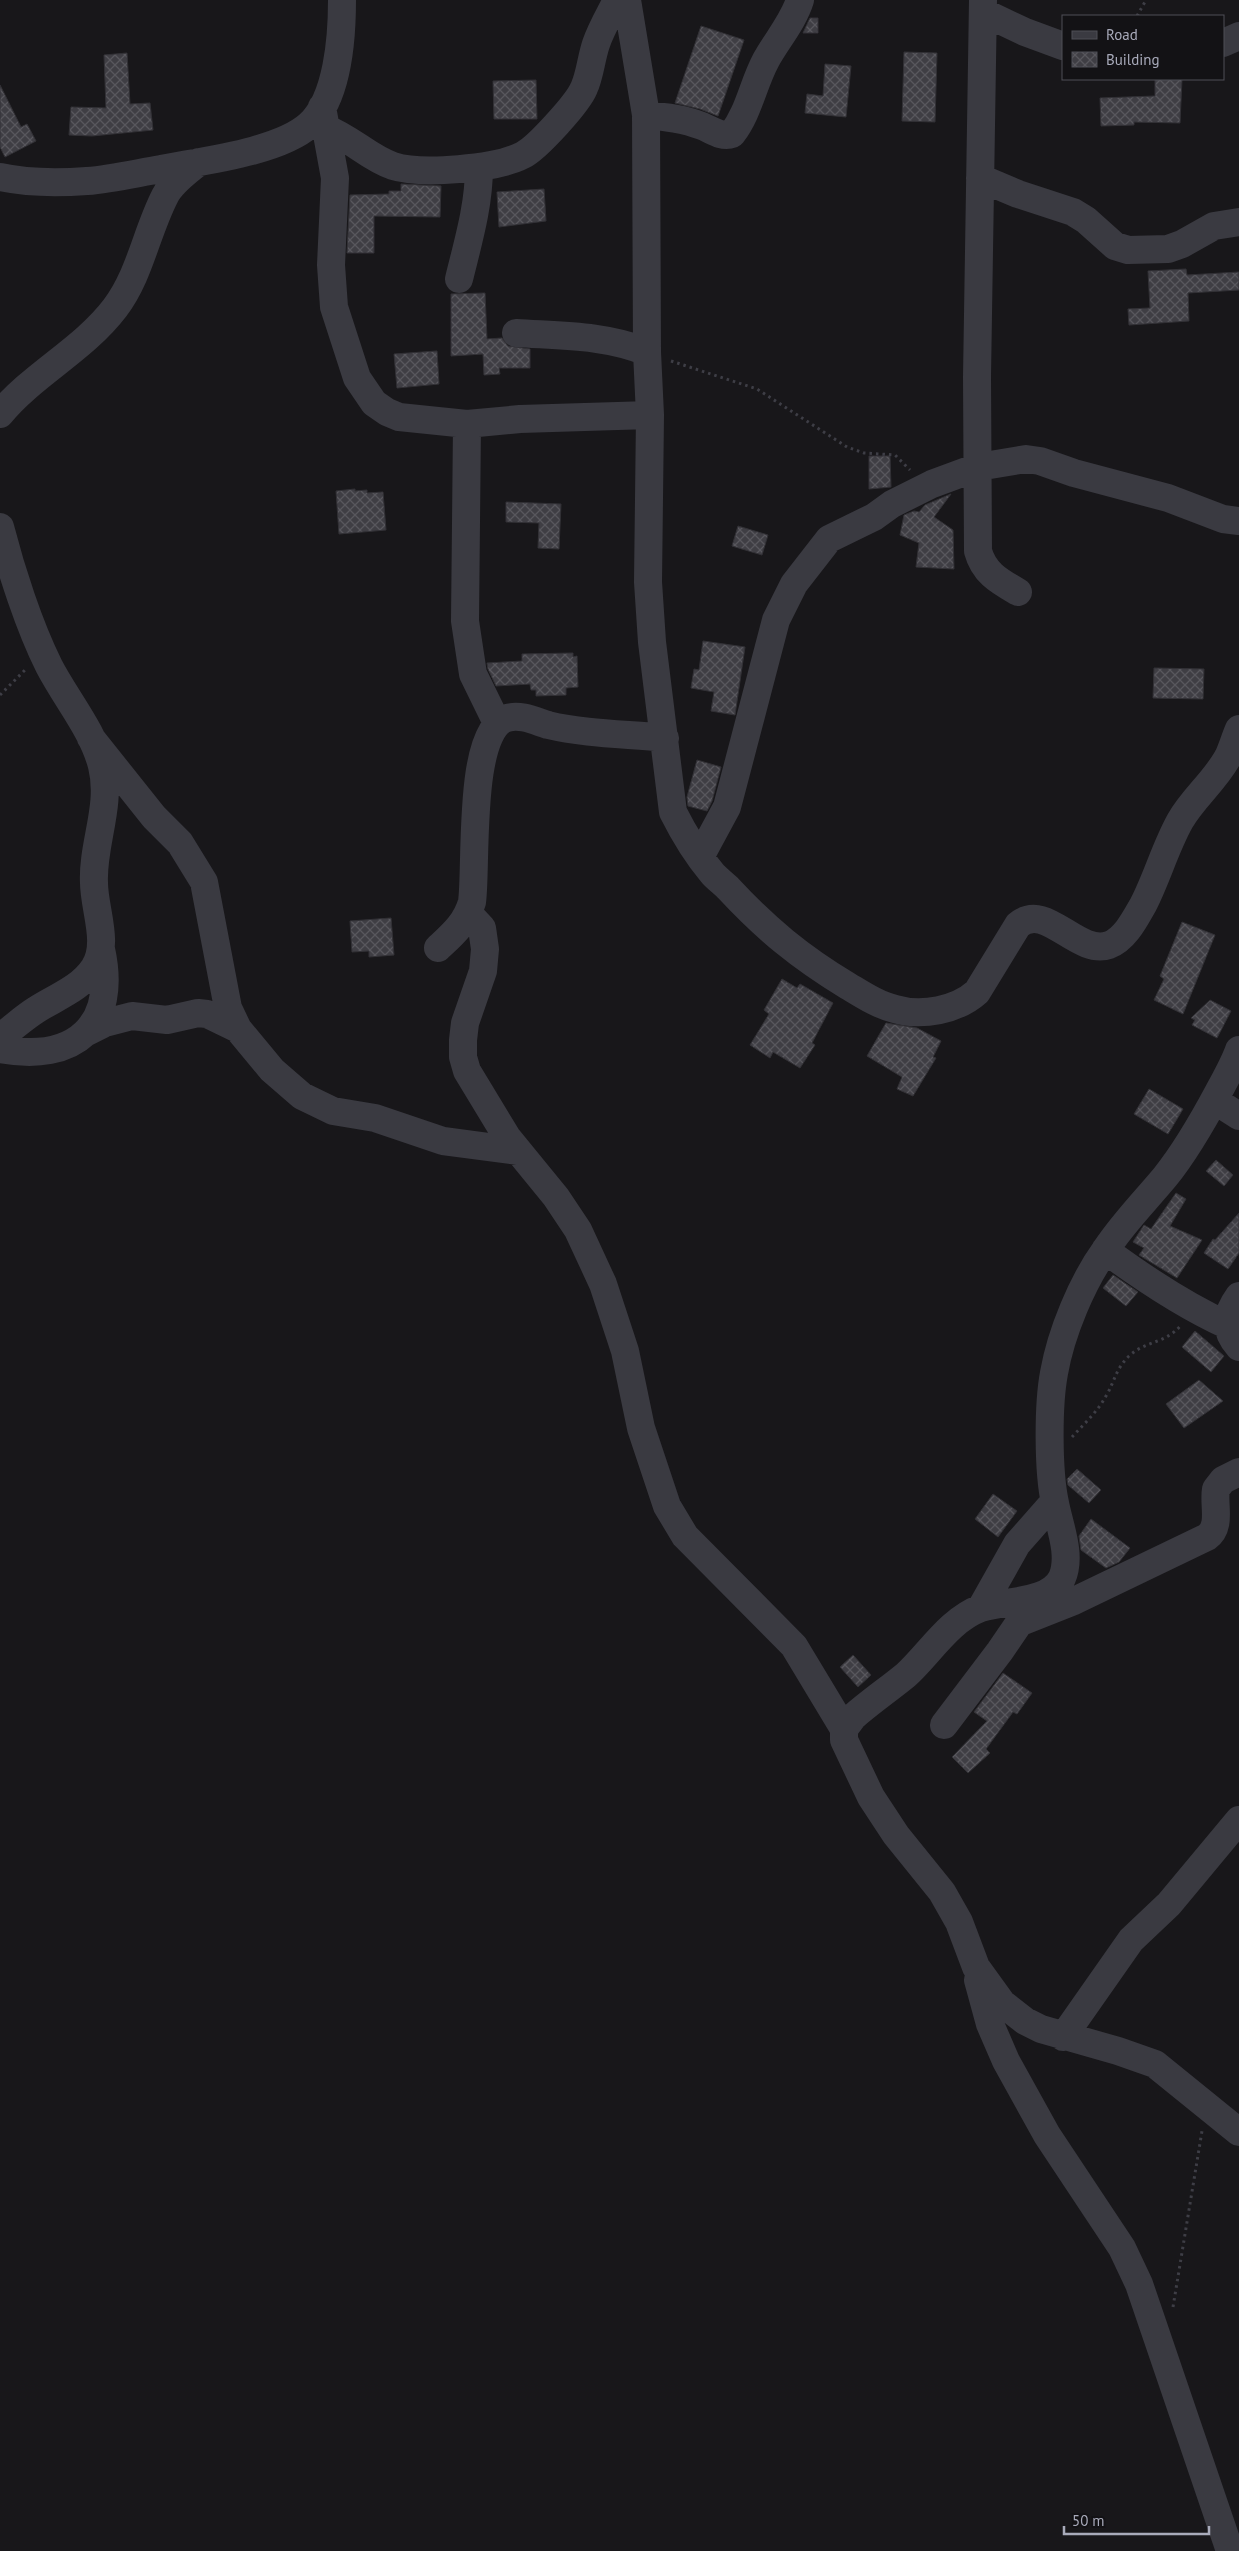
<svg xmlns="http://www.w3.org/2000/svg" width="1239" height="2551" font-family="'PT Sans',sans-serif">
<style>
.building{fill:url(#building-cross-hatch);stroke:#323136}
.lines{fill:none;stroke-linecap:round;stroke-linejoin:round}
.path{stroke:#3e3e46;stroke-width:3;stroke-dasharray:2.5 4;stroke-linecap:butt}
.minor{stroke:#3a3a41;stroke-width:28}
</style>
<defs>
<pattern id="building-cross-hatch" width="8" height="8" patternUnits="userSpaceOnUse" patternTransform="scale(1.25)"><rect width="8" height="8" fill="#3f3e44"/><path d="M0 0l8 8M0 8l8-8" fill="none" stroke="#58575d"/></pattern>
</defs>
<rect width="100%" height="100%" fill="#18171a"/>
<path class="building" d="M810,18H818V33H803Z
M701,26L744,40L718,116L700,109L675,103Z
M904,52L937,53L935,122L902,121Z
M127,53L130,104L150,103L153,130L92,136L69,135L71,107L106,108L104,55Z
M825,64L851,66L846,117L805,113L807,94L823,96Z
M1155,79H1182L1180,123L1134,122V125L1101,126L1100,98L1155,96Z
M536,80L537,119H494L493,81Z
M0,85L21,127L27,124L36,141L5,157L0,147Z
M401,184L441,186L440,217L374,216V253H347L350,195L389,194V191H401Z
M544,189L546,221L499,227L497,192Z
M1186,269L1187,275L1239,272V290L1188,293L1189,321L1129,325L1128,309L1150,308L1148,271Z
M485,293L487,339L502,338L508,346L530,349V368H499L500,374L484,375L483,354L451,356V294Z
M437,351L439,384L397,388L394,354Z
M869,456H890L891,487L869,489Z
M355,489V491L367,490V493L383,492L386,530L339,534L336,491Z
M951,494L934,517L953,530L954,569L916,567L919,543L900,535L904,515L914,511L919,512L925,505Z
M506,502L561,504L559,549L538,548L539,523L506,522Z
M738,526L768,535L762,555L732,546Z
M703,641L745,647L735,715L711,711L714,692L691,688L694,669L699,670Z
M573,653V657L577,656L578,687L566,688V695L536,696V690H531L530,684L496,686L488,669L487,663L522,661V654Z
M1154,668L1204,669L1203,699L1153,698Z
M697,760L721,767L712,801L707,811L688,806L687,797Z
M391,918L394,955L369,957V951L352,952L350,921Z
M1182,922L1215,935L1183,1014L1154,1000L1164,979L1160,976Z
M782,979L797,988L800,984L833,1003L812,1043L815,1045L800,1068L773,1052L770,1058L750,1045L769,1014L764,1010Z
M1210,1000L1231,1011L1217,1038L1192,1025L1195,1020L1191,1018Z
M886,1023L917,1028L941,1041L933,1057L936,1058L913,1096L897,1089L902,1077L867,1056Z
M1149,1089L1183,1109L1168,1134L1134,1114Z
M1216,1160L1233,1175L1224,1186L1206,1171Z
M1176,1193L1186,1199L1170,1226L1202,1240L1177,1278L1139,1255L1144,1248L1133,1242L1144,1225L1151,1229Z
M1239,1213V1253L1228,1269L1204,1253L1213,1239L1215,1240Z
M1113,1275L1138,1292L1126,1306L1103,1288Z
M1195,1331L1224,1356L1211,1372L1182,1347Z
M1199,1380L1223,1401L1184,1428L1166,1404Z
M1077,1469L1101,1490L1089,1503L1068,1485L1067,1479Z
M993,1494L1017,1511L998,1537L975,1519Z
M1091,1519L1130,1548L1119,1562L1106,1568L1081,1550L1079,1536Z
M853,1655L871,1675L858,1687L840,1667Z
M1003,1673L1032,1693L1017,1714L1013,1712L986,1749L990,1753L968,1773L952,1757L987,1721L974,1712Z"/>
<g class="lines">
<path class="path" d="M1137,16L1146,0
M671,361L757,389L847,447L864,453L895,455L910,470
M0,695L25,670
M1072,1437C1084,1424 1098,1411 1106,1396C1115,1381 1115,1370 1129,1356C1145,1341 1167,1343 1181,1325
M1173,2307L1202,2131"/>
<path class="minor" d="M627,0L646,115L647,352L650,415L648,582L652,642L673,812C684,834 696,854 712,873C716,878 723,883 728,888C766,929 800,957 848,986C863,995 878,1005 895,1009C922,1017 957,1010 977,992L1018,925C1046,901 1077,956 1109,945C1125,939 1135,919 1143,905C1157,878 1165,848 1180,821C1193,798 1215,781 1228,757C1232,749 1235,738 1239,729
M983,0L977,377L978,551C984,573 999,581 1018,592
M983,12L1025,32L1063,46
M1223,43L1239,36
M322,107L335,178L331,265L334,307L357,378L374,403L387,412L399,417L467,424L520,419L650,415
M646,115C666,117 684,119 702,126C712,130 722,138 732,134C749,112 753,84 766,60C777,40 793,22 800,0
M327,129C351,138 369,158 393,166C421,175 497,169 523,155C537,148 578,103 584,88C590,75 591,59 596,44C601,29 610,14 617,0
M0,177C27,183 59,183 87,181C112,179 137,173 161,169C201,161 279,152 309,125C338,99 342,36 342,0
M980,178L1018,194L1073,212L1086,220L1115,246L1128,250L1168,249L1182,244L1214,226L1239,222
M459,279C468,242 479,206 479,167
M516,333C561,336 605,335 647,352
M0,414C33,374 83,350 115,308C140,275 146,233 165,196C172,182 187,172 199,162
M467,424L465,621L473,674L497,723
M0,527C11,570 29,626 49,666C66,699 93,730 102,766C112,806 92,844 94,883C94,909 110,944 94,968C80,989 56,997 36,1010C23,1018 12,1029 0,1037
M91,738L154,817L180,843L204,882L228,1008L238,1029L272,1070L302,1096L333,1111L375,1118L443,1141L518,1151
M700,857L727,807L776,620L794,584L829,539L874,517L892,504L932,484L978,467L1026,459L1040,461L1074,473L1168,498L1223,519L1239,521
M469,914L482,928L485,949L483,971L465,1023L463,1040V1057L467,1071L507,1137L556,1197L578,1230L603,1284L625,1351L641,1428L667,1506L685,1536L794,1646L844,1729
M438,948C453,934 466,923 472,902C477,868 467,729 507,718C521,714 535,721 548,725C586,734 626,734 665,738
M87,1032L105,1023L132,1016L167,1020L198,1013L207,1014L238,1029
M0,1049C75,1063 118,1026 101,949
M1239,1050C1234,1064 1226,1078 1219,1091C1203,1121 1186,1151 1165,1177C1145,1201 1123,1223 1106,1249C1082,1282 1061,1333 1054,1373C1048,1405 1048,1471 1055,1503C1059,1525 1072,1555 1062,1578C1049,1604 1005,1600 981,1608C949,1620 930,1653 906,1675C889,1689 870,1702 853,1717L844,1729V1740L871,1797L896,1835L942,1892L959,1922L976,1967L1002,2003L1025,2021L1041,2029L1118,2051L1155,2064L1239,2132
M1214,1100L1239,1116
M1105,1250C1143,1278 1183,1305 1227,1325
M1239,1296C1226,1314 1223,1329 1239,1347
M981,1608L1017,1544L1054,1502
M1021,1622L1074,1601L1207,1537C1222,1526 1213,1505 1216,1489L1223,1480L1239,1472
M944,1725L1000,1651L1030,1607
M978,1980L990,2024L1006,2061L1047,2135L1122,2248L1139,2284L1230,2551
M1063,2037L1131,1940L1169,1904L1239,1820"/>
</g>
<rect x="1062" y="15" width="162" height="65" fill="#131215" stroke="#4f4f57"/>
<rect x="1072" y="31" width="25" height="8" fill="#3a3a41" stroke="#4f4f57"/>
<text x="1106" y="40" font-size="15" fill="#a8aaba">Road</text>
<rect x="1072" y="52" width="25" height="15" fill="url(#building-cross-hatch)" stroke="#4f4f57"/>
<text x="1106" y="65" font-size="15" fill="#a8aaba">Building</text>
<path d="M1064 2526v8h145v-8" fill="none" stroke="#a8aaba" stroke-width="2.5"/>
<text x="1072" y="2526" font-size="15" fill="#a8aaba" stroke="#131215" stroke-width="4" paint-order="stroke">50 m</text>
</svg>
